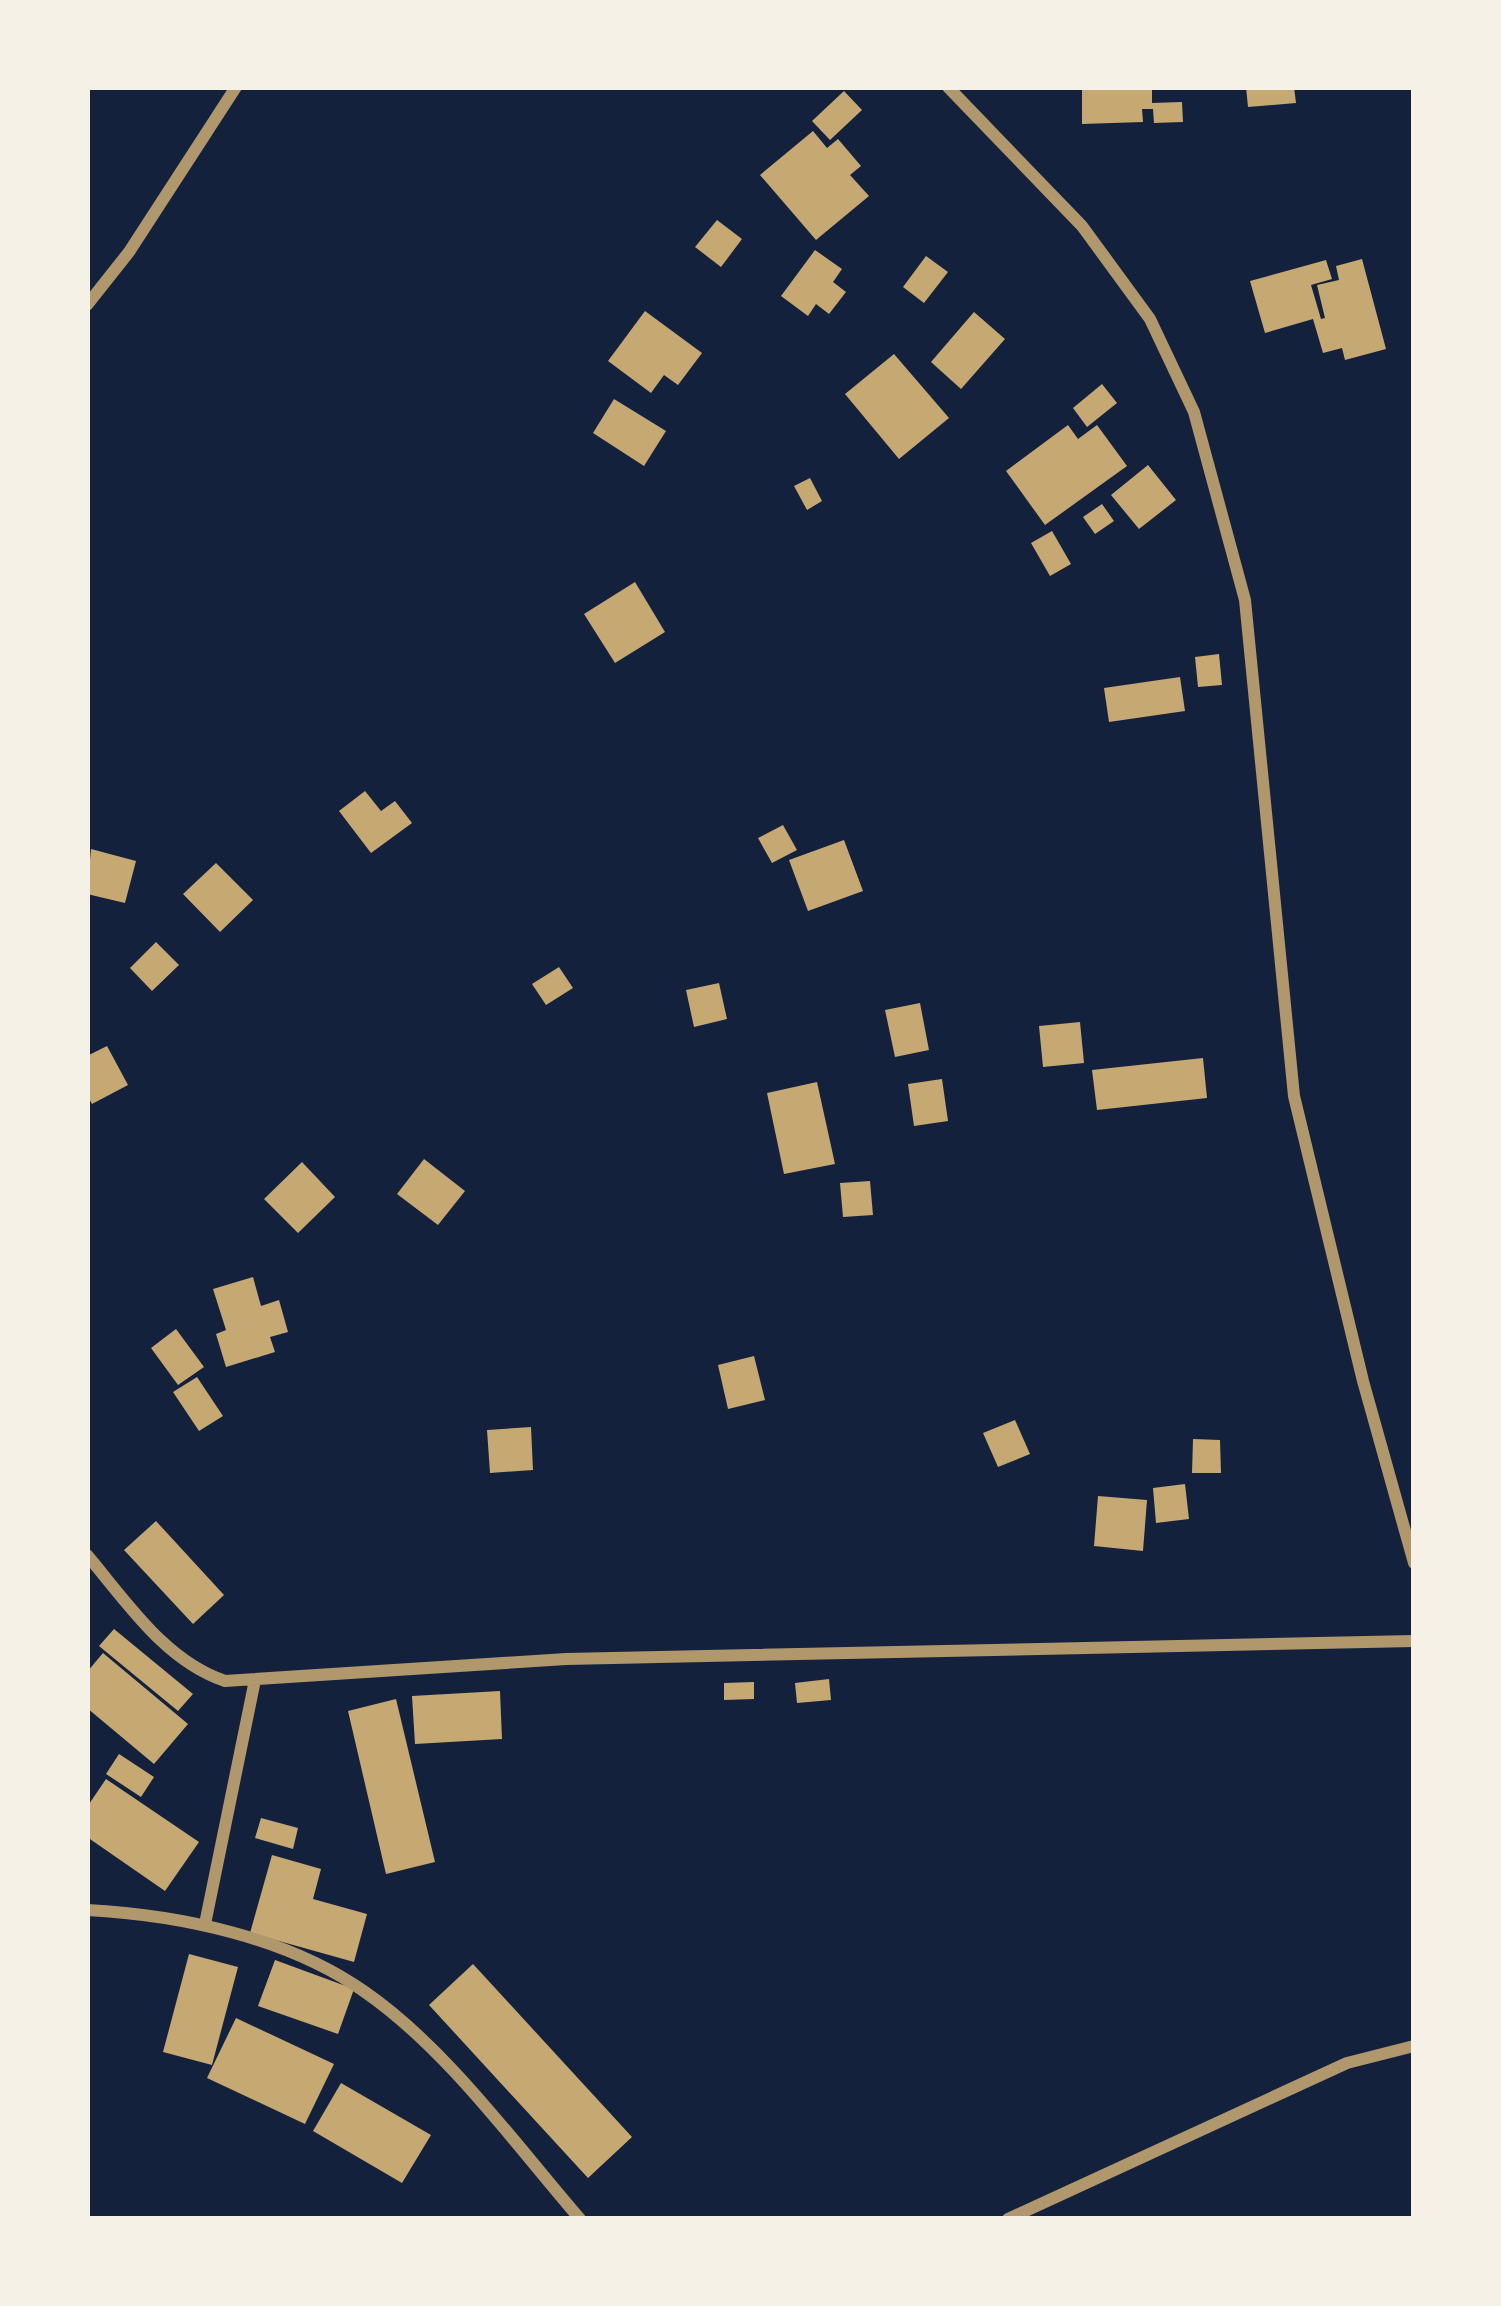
<svg xmlns="http://www.w3.org/2000/svg" width="1501" height="2306" font-family="'Crimson Pro',serif">
<style>
.building{fill:#c6a872}
.lines{fill:none;stroke-linecap:round;stroke-linejoin:round}
.minor{stroke:#b1986c;stroke-width:12}
</style>
<rect width="100%" height="100%" fill="#14213d"/>
<path class="building" d="M1082,87H1152V103L1182,102L1183,122L1154,123L1153,109H1142L1143,122L1082,124Z
M1246,87H1294L1296,103L1248,107Z
M844,91L862,110L830,140L812,121Z
M813,131L827,148L838,139L861,166L850,175L869,196L816,240L760,175Z
M717,220L742,239L721,267L695,247Z
M815,250L842,269L833,282L846,292L829,314L816,304L808,316L781,296Z
M926,256L948,272L924,303L903,287Z
M1362,259L1386,349L1345,360L1342,348L1323,353L1313,319L1265,333L1250,281L1326,260L1332,279L1311,285L1321,319L1325,318L1317,285L1339,280L1336,266Z
M645,311L702,353L678,385L664,375L651,393L608,361Z
M974,312L1005,339L961,389L931,362Z
M894,354L949,418L899,459L845,394Z
M1102,384L1117,403L1087,427L1073,408Z
M614,399L666,431L644,466L593,433Z
M1068,425L1078,439L1097,425L1127,466L1045,525L1006,471Z
M1148,465L1176,500L1139,529L1111,495Z
M810,478L822,501L807,510L794,486Z
M1102,504L1114,521L1095,534L1083,517Z
M1052,531L1071,564L1050,576L1031,543Z
M635,582L665,632L615,663L584,614Z
M1219,654L1222,685L1198,687L1195,657Z
M1180,677L1185,711L1109,722L1104,688Z
M365,791L381,811L395,801L412,823L371,853L339,811Z
M783,825L797,850L772,863L758,838Z
M844,840L863,891L808,911L789,860Z
M91,849L136,861L125,903L87,894Z
M216,863L253,900L220,932L183,894Z
M156,942L179,965L152,991L130,968Z
M559,967L573,988L546,1005L532,984Z
M719,983L727,1019L694,1027L686,990Z
M920,1003L929,1050L895,1057L885,1010Z
M1080,1022L1084,1063L1043,1067L1039,1026Z
M107,1046L128,1085L92,1104L87,1095V1056Z
M1203,1058L1207,1098L1097,1110L1092,1070Z
M942,1079L948,1121L914,1126L908,1084Z
M817,1082L835,1164L784,1174L767,1093Z
M424,1159L465,1191L438,1225L397,1194Z
M302,1162L335,1197L298,1233L264,1199Z
M870,1181L873,1215L843,1217L840,1183Z
M253,1277L261,1306L279,1300L288,1332L270,1337L275,1352L226,1367L216,1334L226,1330L213,1289Z
M176,1329L204,1367L178,1385L151,1348Z
M754,1356L765,1400L728,1409L718,1365Z
M197,1377L223,1416L199,1431L173,1392Z
M1015,1420L1030,1454L998,1467L983,1433Z
M531,1427L533,1470L490,1473L487,1430Z
M1193,1439L1220,1440L1221,1473H1192Z
M1185,1484L1189,1519L1156,1523L1153,1488Z
M1098,1496L1147,1500L1143,1551L1094,1546Z
M156,1521L224,1595L193,1624L124,1550Z
M114,1629L193,1694L178,1711L99,1646Z
M103,1653L188,1724L154,1764L87,1708V1672Z
M829,1679L831,1700L797,1703L795,1683Z
M754,1682V1699L724,1700V1683Z
M500,1691L502,1739L415,1744L412,1696Z
M396,1699L435,1862L386,1874L348,1711Z
M119,1754L154,1777L141,1797L106,1774Z
M106,1779L199,1842L165,1891L87,1837V1807Z
M261,1818L298,1828L293,1849L255,1838Z
M272,1855L321,1869L313,1899L367,1914L354,1962L250,1933Z
M189,1954L238,1967L212,2065L163,2052Z
M275,1960L354,1989L338,2034L258,2006Z
M473,1964L632,2137L588,2178L429,2005Z
M236,2018L334,2064L305,2124L207,2078Z
M341,2083L431,2135L402,2183L313,2131Z"/>
<g class="lines">
<path class="minor" d="M948,87L1082,226L1150,319L1194,412L1245,600L1294,1096L1363,1381L1414,1563
M87,305L129,252L236,87
M87,1555C127,1602 165,1661 225,1681L566,1659L1414,1641
M87,1910C180,1915 287,1937 365,1992C447,2049 515,2144 580,2219
M205,1924L255,1680
M1008,2219L1347,2063L1414,2046"/>
</g>
<rect width="1501" height="2306" fill="none" stroke="#f6f1e7" stroke-width="180"/>
</svg>
